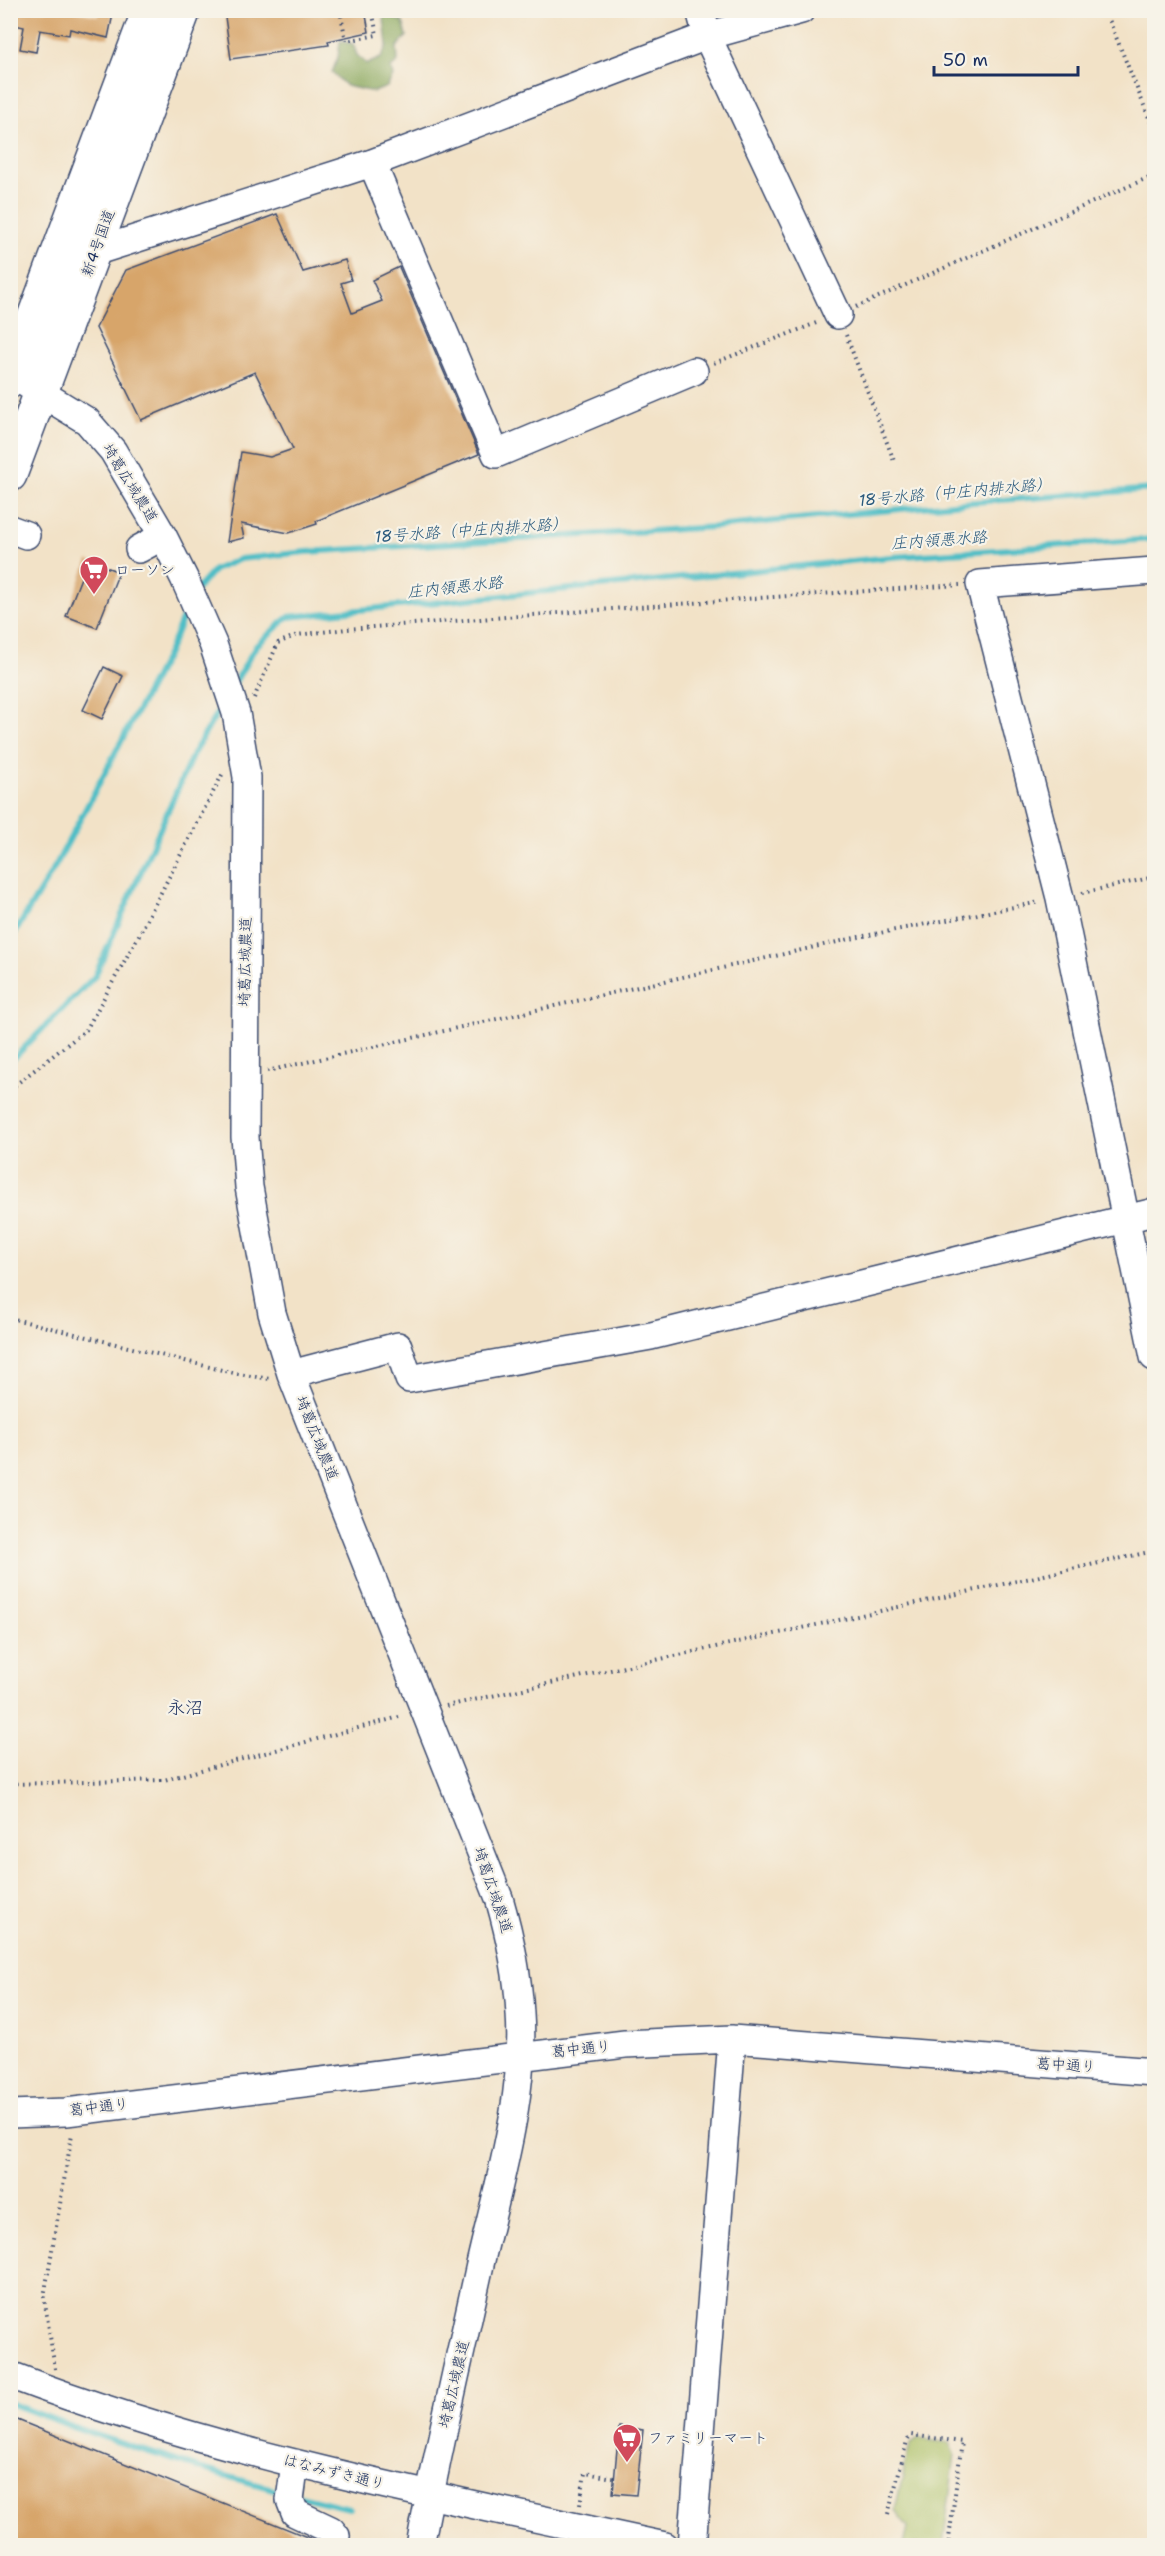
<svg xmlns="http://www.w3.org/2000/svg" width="1165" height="2556" font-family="'Shantell Sans','Klee One',sans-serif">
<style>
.green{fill:#abc065;stroke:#637862;stroke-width:1.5}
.forest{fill:#88a65a;stroke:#526a5c;stroke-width:1.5}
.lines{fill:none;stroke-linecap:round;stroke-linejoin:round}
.stream{stroke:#4fbec6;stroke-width:6}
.building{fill:#d7a56b}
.minor-casing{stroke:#3b4a6e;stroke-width:30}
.highway-casing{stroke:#3b4a6e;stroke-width:36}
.path{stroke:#3b4a6e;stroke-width:4;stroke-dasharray:1.5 4.5;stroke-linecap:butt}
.minor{stroke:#fff;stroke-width:27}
.highway{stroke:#fff;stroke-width:33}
.labels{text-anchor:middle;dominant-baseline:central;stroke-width:4.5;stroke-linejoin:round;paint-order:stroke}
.street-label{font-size:15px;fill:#1b2f5e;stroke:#f7f3e8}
.poi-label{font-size:15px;fill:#1b2f5e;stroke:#f7f3e8;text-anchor:start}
.water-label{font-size:16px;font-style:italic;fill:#2b5a7d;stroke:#f7f3e8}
.quarter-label{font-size:18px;fill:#1b2f5e;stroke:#f7f3e8}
</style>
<rect width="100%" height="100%" fill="#f7f3e8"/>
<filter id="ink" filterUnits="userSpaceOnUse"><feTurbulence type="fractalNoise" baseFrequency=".0167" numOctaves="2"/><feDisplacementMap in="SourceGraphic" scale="12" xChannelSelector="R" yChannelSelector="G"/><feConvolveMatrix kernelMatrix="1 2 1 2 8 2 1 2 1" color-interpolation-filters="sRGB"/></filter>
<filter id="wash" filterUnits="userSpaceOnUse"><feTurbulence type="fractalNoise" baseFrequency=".008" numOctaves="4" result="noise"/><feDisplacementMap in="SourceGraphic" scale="24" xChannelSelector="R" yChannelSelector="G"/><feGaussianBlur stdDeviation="1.35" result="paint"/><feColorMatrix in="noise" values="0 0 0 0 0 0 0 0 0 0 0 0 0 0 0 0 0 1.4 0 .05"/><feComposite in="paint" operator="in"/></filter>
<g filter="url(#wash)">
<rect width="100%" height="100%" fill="#f2e2c7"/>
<path class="green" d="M919,2439L950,2443L955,2454L943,2545H904L908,2527L895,2510L910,2444Z"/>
<path class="forest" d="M383,11H391L388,15L403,22L407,36L397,47L398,62L391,68L393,76L387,87L374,92L346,86L332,72L338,57L340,41L353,44L357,55L367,64L381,58L387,45Z"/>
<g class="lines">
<path class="stream" d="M197,589L214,570L240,559L306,552L715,527L974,502L1154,489
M234,684L256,646L288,617L891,557L1154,539
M10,941L57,863L169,651L188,605
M10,1062L95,976L193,754L223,703
M10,2403C100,2438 191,2467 284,2492
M296,2495L349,2508
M496,2538L530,2546"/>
</g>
<g id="blocks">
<path class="building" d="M10,10H69L98,16L99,11L113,14L108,38L70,29L69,35L40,30L36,52L20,49L24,27L10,24Z
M224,10H365L369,32L328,41L329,45L231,59Z
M277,214L303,272L345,260L351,280L341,283L352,313L382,301L372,280L399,267L479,454L316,521L317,524L289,533L241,524L244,538L227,542L241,452L270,457L293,449L255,372L141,420L96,328L126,270Z
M88,560L119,572L97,628L66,616Z
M104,667L123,676L102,719L83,710Z
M10,2417L317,2541V2546H10Z
M619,2427L643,2430L636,2495L613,2493Z"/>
</g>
</g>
<g filter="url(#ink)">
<use href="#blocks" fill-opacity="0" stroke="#3b4a6e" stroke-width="1.5"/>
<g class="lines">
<g class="minor-casing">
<path id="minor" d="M700,10L707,36L838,315
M372,163L496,454L694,371
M94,252L372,163L707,36L801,10
M25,383L87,421L113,451L163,536L184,578L213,644L236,713L247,777L245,1137L249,1187L272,1313L291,1374L499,1898C510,1936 518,1974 520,2014C526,2096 497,2189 479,2269C459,2361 437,2453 420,2546
M10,529L26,535
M139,549L163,536
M1154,571L980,584L1060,898L1154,1357
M291,1374L398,1346L409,1379L651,1336L1154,1212
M10,2114L66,2112L625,2044L732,2039L1154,2072
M10,2375C221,2456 445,2498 665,2546
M295,2463L290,2500L295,2513L331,2530L336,2536L332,2546
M692,2546L732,2039"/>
</g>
<g class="highway-casing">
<path id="highway" d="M10,381L149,10
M10,475L184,10"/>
</g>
<path class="path" d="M340,10L346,41L377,35L372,10
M1105,10L1154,130
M856,307L1154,175
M846,335L894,461
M714,363L819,322
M254,698L278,643L297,635L347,629L758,598L960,585
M1082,893L1154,877
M267,1071L859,937L1040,902
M10,1089L86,1030L139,935L224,771
M10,1318L238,1374L270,1379
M446,1706L1154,1551
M10,1784L164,1780L403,1716
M55,2369L44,2297L72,2134
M580,2505L585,2473L614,2478
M888,2515L907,2441L911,2435L962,2442L948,2546"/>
<use href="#minor" class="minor"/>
<use href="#highway" class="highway"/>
</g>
</g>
<defs>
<g id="supermarket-pin" transform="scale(1.5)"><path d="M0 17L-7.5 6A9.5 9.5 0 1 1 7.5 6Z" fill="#d1495b" stroke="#f7f3e8"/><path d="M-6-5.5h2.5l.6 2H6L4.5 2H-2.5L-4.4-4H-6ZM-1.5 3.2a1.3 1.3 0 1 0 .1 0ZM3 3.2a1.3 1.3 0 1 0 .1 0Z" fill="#fff"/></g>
</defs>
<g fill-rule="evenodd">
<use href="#supermarket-pin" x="94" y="570"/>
<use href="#supermarket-pin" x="627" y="2438"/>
</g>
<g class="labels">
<g class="street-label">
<text transform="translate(98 243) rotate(-70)">新4号国道</text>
<text transform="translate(130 483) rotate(58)">埼葛広域農道</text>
<text transform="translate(245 962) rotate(-89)">埼葛広域農道</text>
<text transform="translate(317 1438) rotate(68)">埼葛広域農道</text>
<text transform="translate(493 1890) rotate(71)">埼葛広域農道</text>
<text transform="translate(581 2049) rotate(-6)">葛中通り</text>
<text transform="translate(1066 2065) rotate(4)">葛中通り</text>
<text transform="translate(99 2107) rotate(-7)">葛中通り</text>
<text transform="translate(454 2384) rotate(-77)">埼葛広域農道</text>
<text transform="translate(334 2472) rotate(14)">はなみずき通り</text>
</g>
<g class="poi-label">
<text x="115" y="570">ローソン</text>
<text x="648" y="2438">ファミリーマート</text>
</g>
<g class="water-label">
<text transform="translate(955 492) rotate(-5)">18号水路（中庄内排水路）</text>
<text transform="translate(471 530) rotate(-4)">18号水路（中庄内排水路）</text>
<text transform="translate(939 540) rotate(-4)">庄内領悪水路</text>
<text transform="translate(455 587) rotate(-6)">庄内領悪水路</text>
</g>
<g class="quarter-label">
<text x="185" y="1708">永沼</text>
</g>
</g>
<rect width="1165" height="2556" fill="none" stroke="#f7f3e8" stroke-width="36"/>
<path d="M934 66v9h144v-9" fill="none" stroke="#1b2f5e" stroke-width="3"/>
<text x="943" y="66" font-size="18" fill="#1b2f5e" stroke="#f7f3e8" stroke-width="4.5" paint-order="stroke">50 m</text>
</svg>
